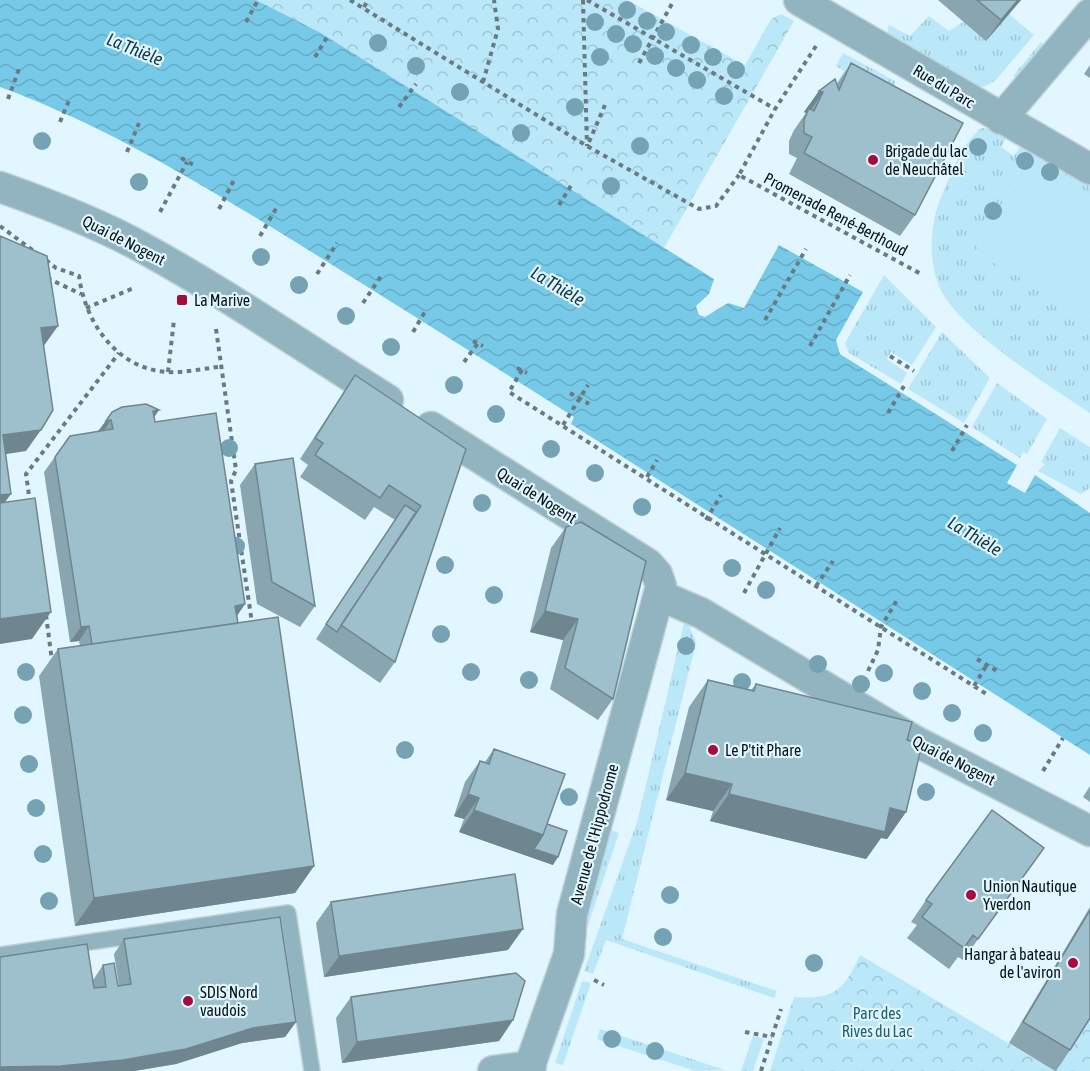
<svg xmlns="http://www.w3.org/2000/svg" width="1090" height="1071" font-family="'Asap Condensed',sans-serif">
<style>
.grass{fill:url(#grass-tufts)}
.forest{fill:url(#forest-crowns)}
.pitch{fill:#bae8f9}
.water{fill:url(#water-waves)}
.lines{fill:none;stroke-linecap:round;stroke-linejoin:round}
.lane-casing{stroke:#bed2d9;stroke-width:18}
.street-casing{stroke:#bed2d9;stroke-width:33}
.path{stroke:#6a7a80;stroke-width:4;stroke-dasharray:4.5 4.5;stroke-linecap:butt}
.lane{stroke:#92b4c1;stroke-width:15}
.street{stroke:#92b4c1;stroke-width:30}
.tree{fill:#75a3b3}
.wall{fill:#88a5b0}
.shaded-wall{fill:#6f8690}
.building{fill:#9ec0cd;stroke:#6f8690;stroke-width:1.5}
.poi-dot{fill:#a50b3b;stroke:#e1f6fe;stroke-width:2}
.labels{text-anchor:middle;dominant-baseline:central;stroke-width:4.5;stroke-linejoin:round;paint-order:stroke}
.street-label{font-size:16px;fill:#071418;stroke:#e1f6fe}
.poi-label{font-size:16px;fill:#071418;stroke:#e1f6fe;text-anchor:start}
.park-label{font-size:16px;fill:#1d5f75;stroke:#e1f6fe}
.water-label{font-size:18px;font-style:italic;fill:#113845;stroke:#e1f6fe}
</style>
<defs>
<pattern id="grass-tufts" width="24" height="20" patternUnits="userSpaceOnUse" patternTransform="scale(1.5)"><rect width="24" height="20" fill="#bae8f9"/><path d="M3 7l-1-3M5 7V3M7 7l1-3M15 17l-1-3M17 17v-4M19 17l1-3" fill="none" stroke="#9ec6d5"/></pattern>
<pattern id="forest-crowns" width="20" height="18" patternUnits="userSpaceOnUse" patternTransform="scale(1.5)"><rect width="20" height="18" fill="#bae8f9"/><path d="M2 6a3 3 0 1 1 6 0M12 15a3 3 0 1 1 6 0" fill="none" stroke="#9ec6d5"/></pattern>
<pattern id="water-waves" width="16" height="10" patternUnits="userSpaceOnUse" patternTransform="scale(1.5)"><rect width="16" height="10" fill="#76cae8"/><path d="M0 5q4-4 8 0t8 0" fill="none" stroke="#65adc6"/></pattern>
</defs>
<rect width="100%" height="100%" fill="#e1f6fe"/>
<path class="grass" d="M1009,14L1034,35L995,81L984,87L970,83L887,33L889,25L910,36L929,16L949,31L963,22Z
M1041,42L1049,49L1021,82L1013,76Z
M843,53L895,81V89L836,84L844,71L836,66Z
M981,128L996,129L1007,137L1001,147L1014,156L1022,144L1090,183V199L1025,162L975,252L1090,317V413C1051,387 963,332 942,292C926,262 930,219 944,190C956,163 960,148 981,128Z
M884,275L936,327L912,365L891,352L887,359L907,373L901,384L849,353L845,343Z
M942,332L990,378L964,423L908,389Z
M997,383L1047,419L1027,454L1023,452L1020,458L972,427Z
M1060,428L1090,447V488L1081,494L1038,471L1045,464L1041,462Z
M684,623L689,625L696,643L622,939L777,991L774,998L606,940L593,974L584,971L638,819Z
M611,830L619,833L580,949L609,833Z
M582,981L591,983L563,1065L555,1063Z
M600,1029L725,1070L695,1071L686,1068L597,1039Z
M753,1036L764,1039L753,1071H741Z"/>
<path class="forest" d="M256,0H627L745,65L771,19L781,14L794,21L664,248L321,33Z
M860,955L1055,1071H770L794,997C835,1000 844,990 860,955Z
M1090,1014V1071H1056Z"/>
<path class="pitch" d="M1025,162L1090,199V317L975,252Z"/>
<path class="water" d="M0,0H256L321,33L714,279L709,294L696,306L699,315L705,317L728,303L744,308L779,245L863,292L836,340L840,354L1017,465L1007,483L1025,493L1035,475L1090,513V755L571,424L574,417C479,357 384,297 289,238C196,181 102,124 0,87Z"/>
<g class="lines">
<g class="lane-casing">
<path id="lane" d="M0,955L288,913L312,1071"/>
</g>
<g class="street-casing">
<path id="street" d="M799,0L1090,169
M1001,119L1090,14
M0,187C48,204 98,223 143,248C227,294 306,349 388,400
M431,427L648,564L657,574L661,586L572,914L569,954L528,1071
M659,595L701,613L915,741L1090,831
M493,1071L531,1066"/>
</g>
<path class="path" d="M350,0L587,146L699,209L716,206L739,175
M583,0L587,146
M587,0L775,109
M364,7L368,0
M246,22L258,0
M816,46L775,109L739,175L921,274
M315,57L329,34
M639,63L674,0
M483,82L498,29L494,0
M8,99L19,69
M399,107L416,84
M60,122L70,98
M589,142L605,105
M127,152L139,123
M181,158L194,165
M559,205L572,184
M219,209L234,180
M160,212L187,162
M0,226L35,252
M260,236L277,207
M46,260L56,268L79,276C85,322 116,368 166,372C183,373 201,369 218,367
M317,274L337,243
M47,278L81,294
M363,303L381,276
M86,308L134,288
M765,320L806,249
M216,329L236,470L231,481L252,623
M413,332L426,310
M473,341L483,346
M810,346L850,275
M890,356L914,371
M464,362L478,343
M517,368L527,373
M522,370L509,392L988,695
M168,372L174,320
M570,393L589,404
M888,413L904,386
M563,425L588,385
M952,451L967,425
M647,477L657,460
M30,503L26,474L119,353
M706,520L721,495
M816,586L833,561
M744,593L780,528
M46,615L52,661
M977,659L997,671
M868,671L878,650L881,627L897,600
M974,686L988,663
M1043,771L1063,738
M594,980L604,985
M745,1032L772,1037
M761,1071L781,1009"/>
<use href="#lane" class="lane"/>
<use href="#street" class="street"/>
</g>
<g class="tree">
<circle cx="627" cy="10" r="9"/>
<circle cx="647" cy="21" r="9"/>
<circle cx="595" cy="22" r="9"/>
<circle cx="666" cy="32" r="9"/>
<circle cx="616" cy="34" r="9"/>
<circle cx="378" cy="43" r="9"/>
<circle cx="633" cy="44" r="9"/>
<circle cx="691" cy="45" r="9"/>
<circle cx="655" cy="56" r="9"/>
<circle cx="600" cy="57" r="9"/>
<circle cx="713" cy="57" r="9"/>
<circle cx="416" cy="66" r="9"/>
<circle cx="676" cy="68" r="9"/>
<circle cx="736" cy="70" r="9"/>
<circle cx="697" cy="80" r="9"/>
<circle cx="460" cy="92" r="9"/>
<circle cx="724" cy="96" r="9"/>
<circle cx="575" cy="107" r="9"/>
<circle cx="521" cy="133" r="9"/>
<circle cx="42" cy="141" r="9"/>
<circle cx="640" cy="146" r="9"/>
<circle cx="978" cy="147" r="9"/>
<circle cx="1025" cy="161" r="9"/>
<circle cx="1050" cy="172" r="9"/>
<circle cx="139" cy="182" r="9"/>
<circle cx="611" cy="186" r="9"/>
<circle cx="993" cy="211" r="9"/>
<circle cx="261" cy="257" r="9"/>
<circle cx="299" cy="285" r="9"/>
<circle cx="346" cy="316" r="9"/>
<circle cx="391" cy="347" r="9"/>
<circle cx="454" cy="385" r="9"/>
<circle cx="496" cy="414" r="9"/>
<circle cx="229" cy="448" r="9"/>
<circle cx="551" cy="449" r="9"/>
<circle cx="595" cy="473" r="9"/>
<circle cx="482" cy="503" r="9"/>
<circle cx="642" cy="507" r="9"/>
<circle cx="236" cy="546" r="9"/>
<circle cx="445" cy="565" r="9"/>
<circle cx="732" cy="568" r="9"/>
<circle cx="766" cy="590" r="9"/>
<circle cx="494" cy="595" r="9"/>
<circle cx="441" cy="634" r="9"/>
<circle cx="686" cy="646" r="9"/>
<circle cx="818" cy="664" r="9"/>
<circle cx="26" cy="672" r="9"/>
<circle cx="471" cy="672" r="9"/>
<circle cx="884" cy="673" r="9"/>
<circle cx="529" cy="680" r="9"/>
<circle cx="742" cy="682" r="9"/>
<circle cx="861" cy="684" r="9"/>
<circle cx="922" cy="691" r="9"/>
<circle cx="952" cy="713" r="9"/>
<circle cx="23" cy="715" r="9"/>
<circle cx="983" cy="733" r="9"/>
<circle cx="405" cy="750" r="9"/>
<circle cx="29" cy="764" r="9"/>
<circle cx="926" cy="792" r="9"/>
<circle cx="569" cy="797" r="9"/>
<circle cx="36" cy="808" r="9"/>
<circle cx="43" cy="854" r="9"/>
<circle cx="670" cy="895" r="9"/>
<circle cx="49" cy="901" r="9"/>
<circle cx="663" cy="937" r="9"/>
<circle cx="814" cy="963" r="9"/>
<circle cx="612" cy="1039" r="9"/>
<circle cx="655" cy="1051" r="9"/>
</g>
<path class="wall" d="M938,0H1021L986,41Z
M851,63L915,215L900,236L789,174L797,158L789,154V141L794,130L806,113L804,112L819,91L837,84Z
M1090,65V78L1084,74Z
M355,375L466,449L395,662L380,683L316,639L395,520L374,507L365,520L300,477L308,465L300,459Z
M159,410L154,417L155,422L245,604L237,615L238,623L314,866L295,893L75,926L39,676L58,649L80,646L79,641L70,642L44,472L70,436L98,432L112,412Z
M255,464L315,606L300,627L257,604L240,485Z
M566,527L613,699L598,720L550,689L563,640L530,632L551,548Z
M708,680L751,690L756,684L907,740L906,812L887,839L881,838L866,859L710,821L713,811L666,800L689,707Z
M494,749L547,824L553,865L459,832L464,819L454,816L465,782L480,761L485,762Z
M1090,786V802L1083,797Z
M1044,848L963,960L958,957L949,969L907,938L917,925L911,922L926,900Z
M331,902L508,950L324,977L316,923Z
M1090,907V1018L1070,1050L1056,1071H1055L1009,1043Z
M124,939L296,1022L285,1037L242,1043L176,1064L134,1071H0L93,980L103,965L118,986H119L114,954Z
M351,997L513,1020L499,1041L342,1063L336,1018Z"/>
<path class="shaded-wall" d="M1018,0H1021L986,41L1001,20Z
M819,91L823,92L808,114L809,108L806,113L804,112Z
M58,326L43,347L41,328Z
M159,410L149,425L153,411Z
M111,420L101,435H95L106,421Z
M41,430L26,451L0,455L3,435Z
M11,494L0,509V495Z
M245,604L235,619V606Z
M545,611L578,619L563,640L530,632Z
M51,612L32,639L0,644V619Z
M89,626L79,641L70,642L81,627Z
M685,773L732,784L713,811L666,800Z
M468,794L479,798L464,819L454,816Z
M729,794L890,808L906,812L887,839L881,838L866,859L710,821Z
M474,810L543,835L558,857L553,865L459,832Z
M314,866L295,893L75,926L94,898Z
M523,929L508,950L324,977L339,956Z
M513,1020L499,1041L342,1063L357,1042Z
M296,1022L285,1037L242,1043L176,1064L134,1071H0V1067Z"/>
<path class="building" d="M977,0H1018L1001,20Z
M851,63L963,123L915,215L804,153L812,137L804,133V120L809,108L814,111L823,92L819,91L835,79L839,90Z
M0,236L47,256L58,326L41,328L53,410L41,430L3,435L11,494L0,495Z
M355,375L466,449L395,662L341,625L421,506L389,485L380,498L315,455L323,443L315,438Z
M146,404L159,410L153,411L155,422L216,413L245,604L235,606L238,623L92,644L89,626L81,627L55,457L70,436L113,429L111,420L106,421L112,412L122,407Z
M293,458L315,606L272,582L255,464Z
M35,498L51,612L0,619V503Z
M405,505L416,512L337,632L326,624Z
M581,522L646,561L613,699L565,668L578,619L545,611L566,527Z
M278,617L314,866L94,898L58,649Z
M708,680L754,691L756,684L912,722L907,740L922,744L906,812L890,808L885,832L729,794L732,784L685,773Z
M494,749L565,774L543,835L474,810L479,798L468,794L480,761L489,764Z
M992,810L1044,848L978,939L973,935L964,948L922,917L932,904L926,900Z
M547,824L567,831L558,857L534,849L543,835Z
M515,874L523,929L339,956L331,902Z
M1090,910V1018L1070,1050L1023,1022Z
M280,917L296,1022L253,1028L186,1049L123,1060L61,1066L0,1067V957L87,944L94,988L106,987L103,965L114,963L118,986L131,984L124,939Z
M516,973L525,981L513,1020L357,1042L351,997Z"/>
<g class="poi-dot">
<circle cx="873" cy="160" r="6"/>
<rect x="176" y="294" width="12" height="12" rx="3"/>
<circle cx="713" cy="750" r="6"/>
<circle cx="971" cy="895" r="6"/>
<circle cx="1073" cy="963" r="6"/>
<circle cx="188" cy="1001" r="6"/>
</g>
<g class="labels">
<g class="street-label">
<text transform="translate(944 86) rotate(31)">Rue du Parc</text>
<text transform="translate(836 214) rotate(28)">Promenade René-Berthoud</text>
<text transform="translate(124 240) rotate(27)">Quai de Nogent</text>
<text transform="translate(537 495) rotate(32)">Quai de Nogent</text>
<text transform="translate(954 760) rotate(27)">Quai de Nogent</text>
<text transform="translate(594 834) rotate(-75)">Avenue de l'Hippodrome</text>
</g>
<g class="poi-label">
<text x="885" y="151">Brigade du lac<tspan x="885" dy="18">de Neuchâtel</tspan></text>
<text x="194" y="300">La Marive</text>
<text x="725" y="750">Le P'tit Phare</text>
<text x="983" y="886">Union Nautique<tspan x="983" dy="18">Yverdon</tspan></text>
<text x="1061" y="954" text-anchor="end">Hangar à bateau<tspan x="1061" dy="18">de l'aviron</tspan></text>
<text x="200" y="992">SDIS Nord<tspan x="200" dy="18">vaudois</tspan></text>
</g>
<g class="park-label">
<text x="877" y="1013">Parc des<tspan x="877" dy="18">Rives du Lac</tspan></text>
</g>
<g class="water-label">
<text transform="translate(135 49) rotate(22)">La Thièle</text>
<text transform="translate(558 286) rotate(31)">La Thièle</text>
<text transform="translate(975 536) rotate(31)">La Thièle</text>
</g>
</g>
</svg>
